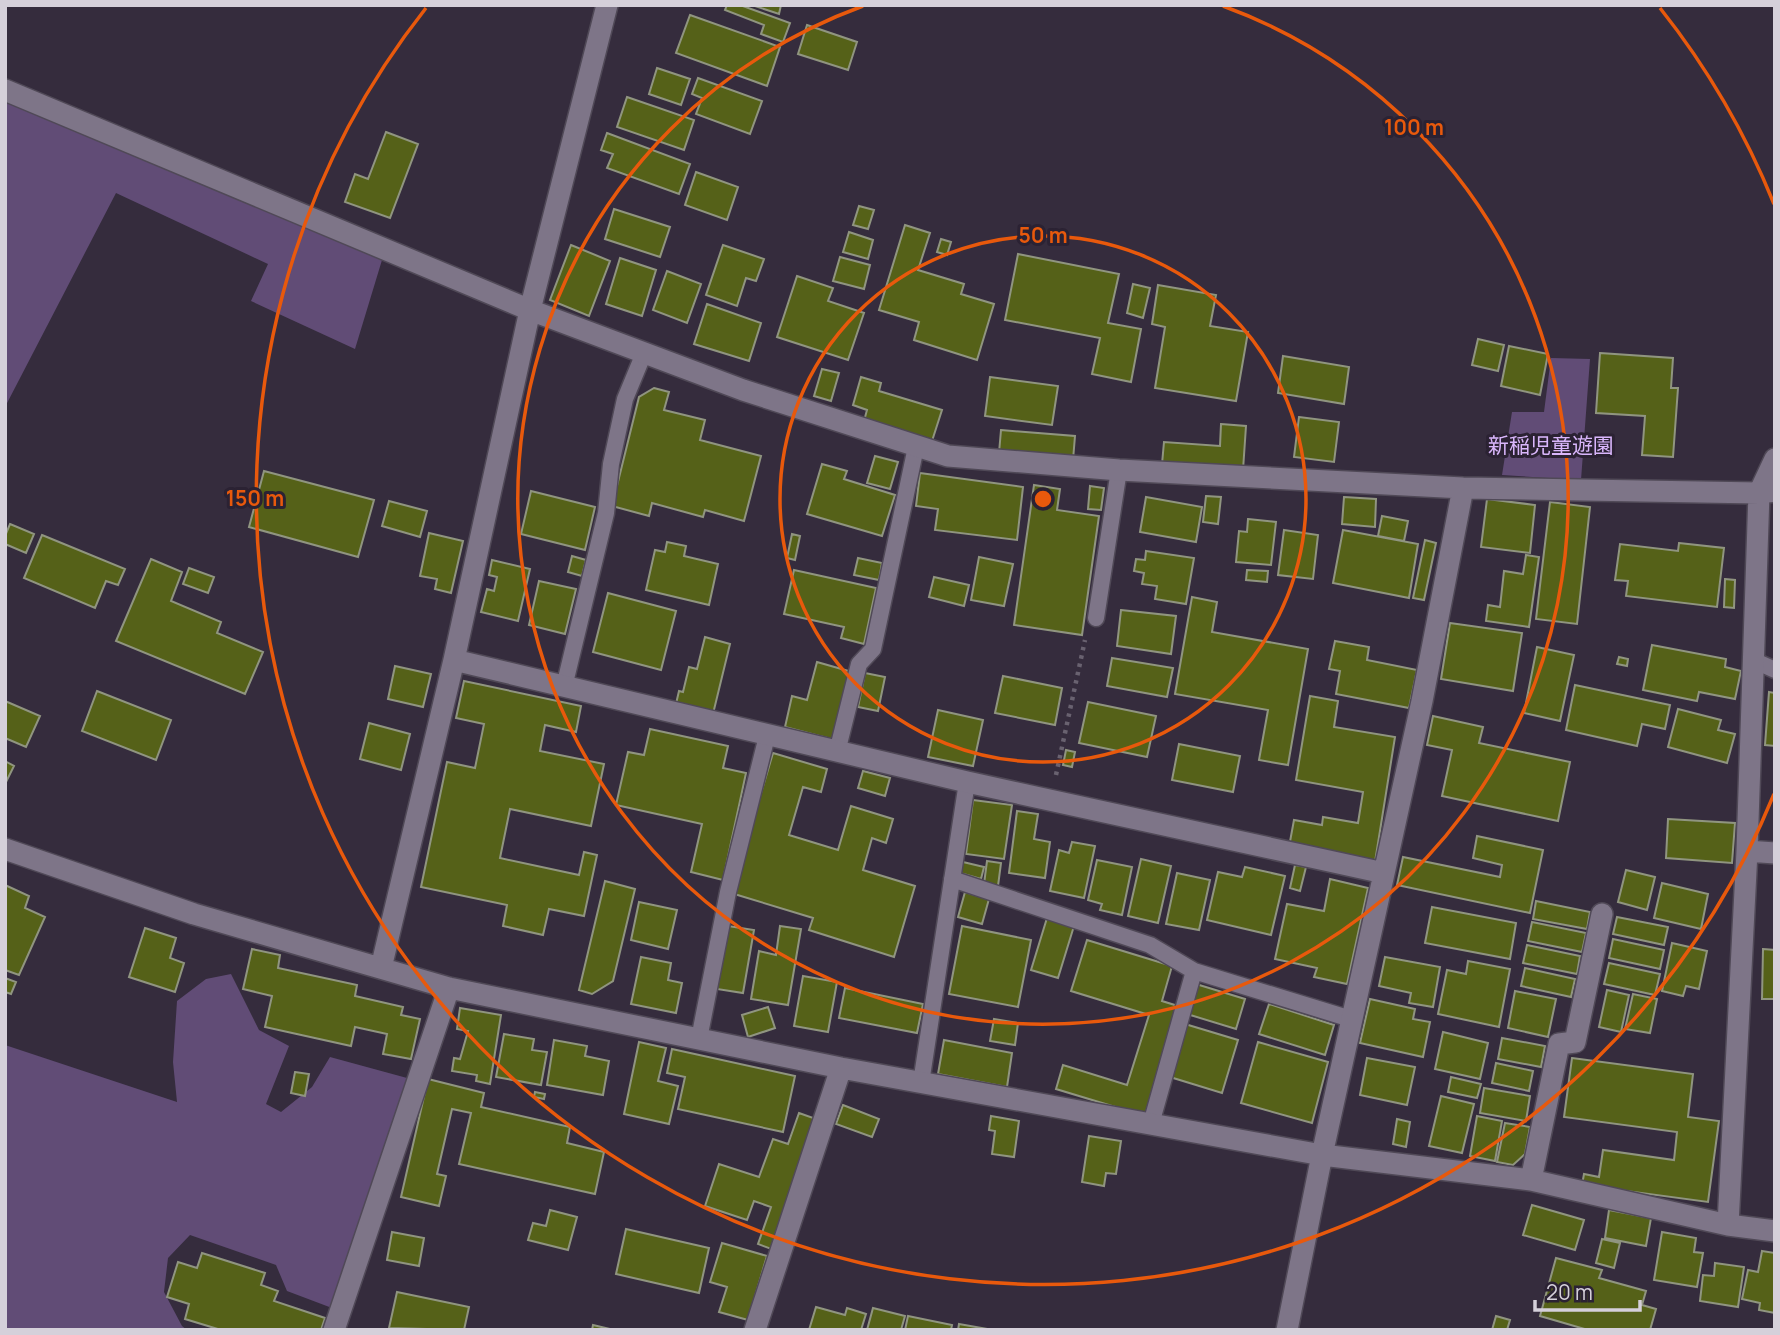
<svg xmlns="http://www.w3.org/2000/svg" width="1780" height="1335" font-family="Manrope,'Noto Sans JP',sans-serif">
<style>
.green{fill:#614c76}
.building{fill:#556118;stroke:#909580;stroke-width:2}
.lines{fill:none;stroke-linecap:round;stroke-linejoin:round}
.lane-casing{stroke:#504957;stroke-width:19}
.street-casing{stroke:#504957;stroke-width:24}
.path{stroke:#696270;stroke-width:4.5;stroke-dasharray:3.5 5;stroke-linecap:butt}
.lane{stroke:#7e7588;stroke-width:16}
.street{stroke:#7e7588;stroke-width:21}
.ring{fill:none;stroke:#e8590c;stroke-width:3.5}
.labels{text-anchor:middle;dominant-baseline:central;stroke-width:6;stroke-linejoin:round;paint-order:stroke}
.park-label{font-size:21px;fill:#d9b6fb;stroke:#2b2233}
.centre{fill:#e8590c;stroke:#2b2233;stroke-width:3.5}
.ring-label{font-size:21px;text-anchor:middle;font-weight:bold;fill:#e8590c;stroke:#2b2233;stroke-width:6;stroke-linejoin:round;paint-order:stroke}
</style>
<rect width="100%" height="100%" fill="#352c3d"/>
<path class="green" d="M5,102L382,260L355,349L251,301L268,264L116,193L5,407Z
M1551,358L1590,359L1581,480L1502,475L1512,412H1544Z
M231,974L259,1030L289,1046L266,1104L281,1112L312,1087L330,1057L407,1078L332,1308L287,1291L276,1265L190,1235L168,1258L164,1292L182,1326L187,1330H5V1045L177,1102L173,1062L177,1001L206,979Z"/>
<path class="building" d="M727,5H740L790,23L783,42L761,34L764,25L725,10Z
M752,5H781L779,14Z
M690,15L780,47L767,86L676,53Z
M807,25L857,42L848,70L798,54Z
M657,68L690,79L681,105L649,94Z
M698,78L762,101L750,134L696,114L702,98L692,94Z
M627,97L694,120L684,150L617,127Z
M386,132L418,144L390,218L345,202L355,174L368,179Z
M607,133L690,164L679,194L607,168L613,154L601,150Z
M696,172L738,187L727,220L685,205Z
M859,206L874,210L868,229L853,225Z
M614,209L670,227L660,257L605,239Z
M905,225L930,233L918,270L964,284L961,294L994,304L977,360L914,340L919,322L879,310Z
M849,232L873,240L868,259L843,252Z
M941,239L951,242L947,255L937,252Z
M571,245L610,261L589,316L550,300Z
M723,245L764,259L756,281L746,278L737,306L706,295Z
M1018,254L1119,274L1108,323L1141,329L1131,382L1092,374L1100,338L1005,320Z
M840,257L870,265L864,289L833,281Z
M620,258L656,270L642,316L606,304Z
M667,271L701,284L687,323L653,310Z
M797,276L833,288L828,301L864,313L848,360L777,337Z
M1133,284L1150,288L1143,318L1127,313Z
M1158,285L1216,295L1210,326L1248,332L1236,401L1155,388L1165,327L1152,324Z
M707,304L761,323L749,361L694,344Z
M1478,339L1504,345L1498,371L1472,365Z
M1509,346L1548,354L1540,395L1501,386Z
M1600,353L1673,358L1671,388H1678L1673,457L1642,455L1645,416L1596,413Z
M1283,356L1349,367L1344,404L1278,393Z
M822,369L839,373L831,401L814,396Z
M861,377L881,383L879,391L942,410L932,441L864,421L867,410L853,405Z
M990,377L1058,386L1052,425L985,416Z
M654,388L669,392L664,410L705,420L700,440L761,456L744,521L705,510L703,517L652,503L649,516L612,506L639,397Z
M1299,417L1339,422L1334,462L1294,457Z
M1221,424L1246,426L1243,470L1162,464L1164,442L1220,446Z
M1001,430L1075,436L1073,460L999,453Z
M875,456L898,462L890,489L867,483Z
M822,464L847,471L844,479L895,495L882,536L807,514Z
M264,471L374,500L358,557L249,527Z
M920,473L1023,487L1017,540L935,530L938,509L916,506Z
M1034,485L1060,489L1057,510L1099,516L1082,635L1014,625Z
M1090,486L1104,488L1101,510L1088,509Z
M531,491L595,507L585,550L521,534Z
M1206,496L1221,497L1218,524L1203,522Z
M1146,497L1202,507L1196,542L1140,532Z
M1344,497L1376,499L1375,527L1342,524Z
M1487,499L1535,505L1530,553L1481,547Z
M389,501L427,511L420,537L382,526Z
M1550,502L1590,507L1577,624L1536,619Z
M1382,516L1408,521L1404,541L1378,536Z
M1248,519L1276,522L1271,565L1236,562L1239,531L1247,532Z
M10,524L34,534L26,553L5,544V536Z
M1284,530L1318,535L1313,579L1278,575Z
M1343,530L1418,544L1409,598L1333,583Z
M429,533L463,541L451,593L435,589L437,579L420,576Z
M792,534L800,536L795,560L787,558Z
M42,535L125,569L118,585L106,581L95,608L24,578Z
M1425,540L1436,543L1424,600L1413,598Z
M667,542L686,546L684,556L718,564L709,605L646,590L655,550L665,552Z
M1679,543L1724,548L1717,607L1626,596L1628,581L1615,580L1620,544L1678,551Z
M1146,551L1194,558L1186,604L1155,599L1157,586L1142,584L1144,573L1134,571L1136,559L1145,560Z
M1526,555L1539,557L1529,627L1486,621L1488,605L1500,607L1504,571L1523,574Z
M572,556L586,560L582,576L568,572Z
M979,557L1013,564L1004,606L971,600Z
M858,558L882,563L879,580L854,575Z
M151,559L182,572L171,601L221,622L217,633L263,652L245,694L116,641Z
M492,560L530,569L518,621L481,612L487,589L494,591L497,577L489,575Z
M189,568L214,577L208,593L183,584Z
M794,570L876,588L864,644L841,638L844,627L784,614Z
M1247,570L1268,571L1267,582L1246,580Z
M934,577L969,585L964,606L929,597Z
M1725,579L1735,580L1734,608L1724,607Z
M539,581L576,589L565,634L529,625Z
M608,593L676,611L661,670L593,652Z
M1192,597L1217,602L1212,632L1308,649L1288,765L1259,760L1268,710L1175,694Z
M1121,610L1176,616L1171,654L1117,646Z
M1450,623L1522,633L1513,691L1441,679Z
M705,637L730,644L712,718L675,708L679,691L683,692L689,667L697,669Z
M1335,641L1369,647L1367,660L1417,670L1409,708L1336,694L1340,671L1329,669Z
M1652,645L1726,659L1725,667L1741,671L1735,699L1699,692L1697,701L1643,690Z
M1537,647L1574,655L1560,721L1524,713Z
M1619,657L1628,659L1627,666L1617,664Z
M1112,658L1173,668L1167,697L1107,686Z
M817,662L852,672L835,740L785,727L792,696L807,700Z
M395,666L431,674L423,707L388,699Z
M865,673L885,677L878,711L858,707Z
M1003,676L1062,688L1055,725L995,713Z
M464,681L581,706L576,732L545,725L540,751L604,764L591,826L510,809L500,858L579,875L584,852L597,855L584,916L549,909L543,935L503,926L507,905L421,887L447,762L475,768L484,724L456,718Z
M1575,685L1670,705L1665,729L1642,724L1637,746L1566,730Z
M97,691L171,720L156,760L82,731Z
M1769,692L1775,693V746L1765,745Z
M1310,696L1338,701L1334,727L1395,737L1375,862L1289,847L1294,820L1322,825L1323,817L1358,823L1363,792L1296,780Z
M5,701L40,716L26,747L5,738Z
M1088,702L1156,716L1147,757L1079,743Z
M1678,709L1721,720L1718,730L1735,734L1727,763L1668,747Z
M938,710L983,720L973,766L928,757Z
M1433,716L1483,727L1479,743L1570,762L1558,821L1442,796L1452,750L1427,745Z
M369,723L410,734L401,770L360,759Z
M650,729L728,746L723,768L746,773L723,880L691,872L702,824L616,805L628,752L644,755Z
M1179,744L1240,756L1233,792L1172,780Z
M1066,750L1075,752L1072,767L1063,765Z
M773,753L827,769L821,792L803,787L789,835L838,850L851,806L893,819L886,843L872,838L863,870L915,886L894,957L809,930L813,918L731,893Z
M5,761L14,766L5,784Z
M863,771L890,778L885,796L858,788Z
M973,800L1012,805L1004,859L966,854Z
M1017,811L1038,814L1034,839L1050,842L1045,878L1009,873Z
M1668,819L1735,823L1732,863L1666,858Z
M1477,836L1543,850L1530,913L1397,885L1403,857L1500,877L1502,865L1473,858Z
M1072,842L1095,846L1084,898L1050,891L1059,850L1069,853Z
M1141,859L1171,866L1158,923L1128,916Z
M1097,860L1132,867L1122,915L1100,910L1102,904L1088,900Z
M987,861L1001,863L998,886L984,884Z
M963,862L984,867L981,879L960,873Z
M1295,865L1306,867L1300,891L1290,888Z
M1245,867L1285,876L1271,935L1207,920L1218,872L1242,877Z
M1626,870L1655,877L1647,910L1618,902Z
M1177,873L1210,880L1199,930L1166,924Z
M1330,879L1368,888L1347,984L1314,977L1317,968L1275,959L1287,904L1324,911Z
M605,881L635,889L613,981L592,994L579,990Z
M1662,883L1708,894L1701,929L1654,918Z
M5,885L29,896L25,908L45,917L19,975L5,970Z
M965,892L989,899L982,924L958,917Z
M1536,901L1590,912L1587,929L1533,919Z
M639,902L677,910L668,949L631,940Z
M1432,907L1516,923L1510,959L1425,943Z
M1617,917L1668,927L1664,945L1613,934Z
M1047,918L1074,926L1058,978L1031,970Z
M1532,922L1586,933L1582,952L1528,941Z
M728,926L754,930L743,993L717,989Z
M780,926L801,929L788,1005L751,999L759,951L776,955Z
M962,926L1031,940L1018,1007L949,994Z
M145,928L176,938L170,958L184,963L175,992L129,977Z
M1613,939L1664,950L1660,969L1609,958Z
M1087,940L1172,966L1162,1001L1178,1006L1145,1116L1056,1089L1063,1065L1127,1085L1149,1015L1071,991Z
M1672,943L1707,951L1699,989L1686,986L1683,996L1662,991Z
M1527,945L1580,956L1577,974L1523,963Z
M252,949L280,955L278,968L357,985L355,996L403,1007L401,1015L420,1019L411,1059L383,1054L387,1034L355,1027L351,1046L265,1027L272,996L243,989Z
M1763,949L1775,950V999H1762Z
M641,957L671,963L668,980L682,983L676,1013L631,1004Z
M1385,957L1440,967L1433,1007L1409,1003L1411,993L1379,986Z
M1468,961L1510,969L1499,1027L1438,1014L1447,970L1466,974Z
M1609,963L1660,974L1655,995L1604,984Z
M1525,968L1575,979L1571,997L1521,986Z
M803,976L837,982L828,1032L794,1026Z
M5,978L16,982L11,994L5,992Z
M1196,984L1245,999L1236,1029L1187,1014Z
M845,988L923,1004L917,1033L839,1018Z
M1607,990L1629,995L1621,1032L1599,1027Z
M1515,991L1556,999L1548,1037L1508,1028Z
M1633,994L1657,999L1650,1033L1625,1029Z
M1370,999L1415,1009L1413,1019L1430,1022L1423,1057L1360,1043Z
M1269,1004L1334,1025L1325,1055L1259,1034Z
M768,1007L775,1028L748,1037L742,1015Z
M460,1008L501,1015L490,1084L476,1081L477,1075L452,1071L454,1058L460,1059L468,1031L457,1029Z
M994,1019L1018,1023L1015,1045L990,1041Z
M1185,1024L1238,1040L1222,1093L1170,1077Z
M1443,1032L1488,1043L1480,1079L1435,1069Z
M504,1034L534,1039L532,1050L547,1052L541,1085L496,1077Z
M1502,1038L1545,1046L1541,1067L1498,1059Z
M554,1040L587,1046L585,1056L609,1061L603,1095L547,1085Z
M944,1040L1012,1053L1007,1087L938,1074Z
M639,1042L666,1048L658,1081L678,1086L669,1124L624,1114Z
M1258,1042L1328,1062L1312,1123L1241,1103Z
M672,1049L795,1076L783,1132L678,1109L685,1077L667,1073Z
M1367,1058L1415,1067L1407,1105L1360,1095Z
M1572,1058L1693,1074L1688,1117L1719,1121L1708,1202L1582,1185L1584,1174L1599,1177L1603,1150L1674,1160L1677,1132L1564,1117Z
M1496,1063L1533,1071L1529,1091L1492,1083Z
M295,1072L309,1074L305,1096L291,1093Z
M1451,1077L1481,1084L1477,1098L1448,1092Z
M428,1079L484,1093L481,1107L570,1127L567,1143L604,1152L595,1194L459,1164L471,1113L452,1109L437,1174L446,1176L439,1206L401,1197Z
M1484,1088L1530,1096L1526,1121L1480,1113Z
M535,1092L545,1094L544,1099L534,1097Z
M1441,1096L1474,1104L1462,1153L1429,1146Z
M843,1105L879,1119L872,1137L836,1124Z
M799,1113L819,1120L774,1250L758,1244L771,1207L754,1201L747,1220L705,1206L719,1164L759,1177L773,1139L788,1144Z
M991,1116L1019,1121L1014,1157L992,1154L995,1131L989,1130Z
M1477,1116L1502,1121L1495,1161L1470,1156Z
M1397,1119L1410,1122L1406,1147L1393,1144Z
M1505,1123L1530,1127L1525,1154L1513,1165L1497,1162Z
M1089,1136L1121,1141L1116,1174L1106,1173L1104,1186L1082,1182Z
M1532,1205L1584,1220L1575,1250L1523,1235Z
M550,1210L577,1217L568,1250L528,1240L533,1223L546,1226Z
M1609,1210L1651,1218L1646,1246L1605,1238Z
M626,1229L709,1248L699,1293L616,1274Z
M392,1232L424,1238L419,1266L387,1260Z
M1662,1232L1696,1238L1694,1252L1703,1253L1697,1287L1654,1280Z
M1602,1239L1620,1243L1614,1268L1596,1263Z
M722,1243L767,1256L748,1320L719,1312L727,1287L710,1282Z
M1762,1251L1775,1253V1313L1759,1310L1760,1303L1742,1299L1748,1270L1758,1272Z
M202,1253L265,1273L261,1285L278,1291L274,1301L325,1318L321,1330H221L185,1319L189,1304L167,1297L178,1262L197,1268Z
M1556,1258L1602,1270L1599,1278L1646,1291L1642,1305L1656,1309L1650,1330H1588L1540,1316Z
M1715,1263L1744,1267L1738,1307L1700,1301L1703,1275L1714,1276Z
M397,1292L469,1307L464,1330L389,1328Z
M816,1307L845,1315L847,1308L866,1314L861,1330H809Z
M873,1308L905,1316L901,1330H867Z
M908,1316L952,1325L951,1330H905Z
M1496,1316L1510,1320L1507,1330H1492Z
M959,1324L993,1330H958Z
M593,1325L614,1330H592Z"/>
<g class="lines">
<g class="lane-casing">
<path id="lane" d="M1096,618L1119,470
M1753,660L1775,670
M564,687L606,513L611,464L625,399L644,353
M837,752L859,664L873,649L916,447
M952,879L1150,945L1194,971L1351,1019
M699,1039L728,892L767,736
M921,1083L967,782
M1151,1124L1194,971"/>
</g>
<g class="street-casing">
<path id="street" d="M5,90L530,310L743,390L948,456L1119,470L1463,488L1759,493L1775,491
M454,660L967,782L1384,873
M5,849L194,914L449,988L841,1068L1322,1155L1531,1180L1728,1225L1775,1231
M1747,851L1775,853
M381,968L454,660L530,310L607,5
M1531,1180L1559,1044L1575,1042L1602,914
M1728,1225L1747,851L1759,493L1775,459
M334,1330L449,988
M755,1330L841,1068
M1287,1330L1322,1155L1422,701L1463,488"/>
</g>
<path class="path" d="M1056,775L1085,640"/>
<use href="#lane" class="lane"/>
<use href="#street" class="street"/>
</g>
<g class="ring">
<circle cx="1043" cy="499" r="263"/>
<path d="M1223 6A525 525 0 1 1 863 6"/>
<path d="M1774 794A788 788 0 1 1 426 8M1660 8A788 788 0 0 1 1774 204"/>
</g>
<g class="labels">
<g class="park-label">
<text x="1551" y="445">新稲児童遊園</text>
</g>
</g>
<circle cx="1043" cy="499" r="10" class="centre"/>
<g class="ring-label">
<text x="1414" y="135">100 m</text>
<text x="1043" y="243">50 m</text>
<text x="255" y="506">150 m</text>
</g>
<rect width="1780" height="1335" fill="none" stroke="#d5d0da" stroke-width="14"/>
<path d="M1535 1300v10h105v-10" fill="none" stroke="#d5d0da" stroke-width="3.5"/>
<text x="1546" y="1300" font-size="21" fill="#d5d0da" stroke="#2b2233" stroke-width="5" paint-order="stroke">20 m</text>
</svg>
